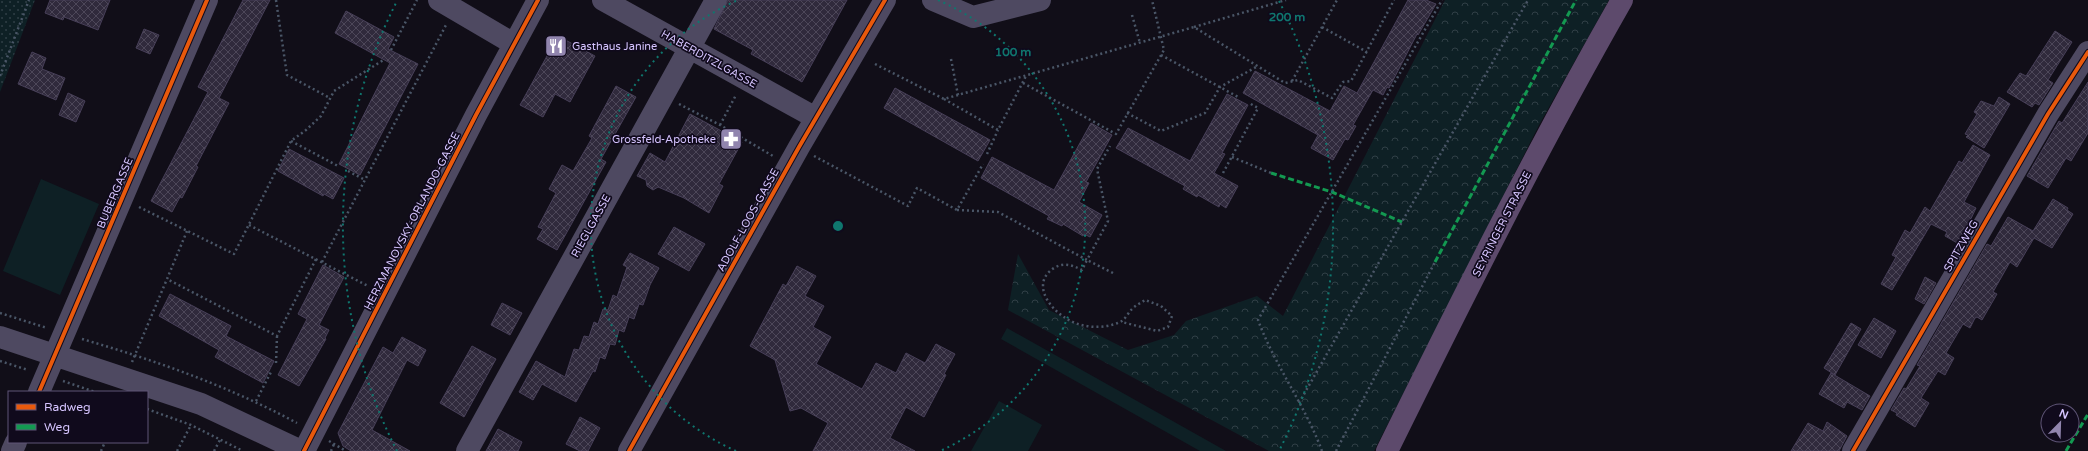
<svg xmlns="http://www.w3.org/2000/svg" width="2088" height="451" font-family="'Varela Round',sans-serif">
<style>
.forest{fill:url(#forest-crowns)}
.park{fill:url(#park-dots)}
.garden{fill:#0e2025}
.building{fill:url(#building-cross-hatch);stroke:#473f58}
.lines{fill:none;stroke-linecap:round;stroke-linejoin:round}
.path{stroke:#4a5667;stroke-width:2.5;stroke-dasharray:2 3;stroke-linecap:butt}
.minor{stroke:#4e4961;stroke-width:22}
.major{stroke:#5d4a6c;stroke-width:22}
.quiet{stroke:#139951;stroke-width:3;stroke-dasharray:6 3;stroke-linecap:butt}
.cycleway-casing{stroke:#100a1c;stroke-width:6}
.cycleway{stroke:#e8590c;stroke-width:4}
.ring{fill:none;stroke:#0f766e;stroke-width:2;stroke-dasharray:2 4}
.labels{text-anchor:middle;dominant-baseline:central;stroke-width:3.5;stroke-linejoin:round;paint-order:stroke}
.poi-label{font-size:11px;fill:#d6c5ff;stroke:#100a1c;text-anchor:start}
.street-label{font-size:11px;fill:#d6c5ff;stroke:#100a1c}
.centre{fill:#0f766e;stroke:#100a1c;stroke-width:2}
.ring-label{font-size:12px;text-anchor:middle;font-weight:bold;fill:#0f766e;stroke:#100a1c;stroke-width:3.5;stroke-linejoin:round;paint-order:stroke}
</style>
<defs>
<pattern id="forest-crowns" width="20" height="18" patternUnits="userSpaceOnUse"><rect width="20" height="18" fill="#0e2025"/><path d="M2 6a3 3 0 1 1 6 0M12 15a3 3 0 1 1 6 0" fill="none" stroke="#303f46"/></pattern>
<pattern id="park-dots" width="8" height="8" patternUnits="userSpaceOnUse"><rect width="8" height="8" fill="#0e2025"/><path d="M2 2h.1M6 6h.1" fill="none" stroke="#303f46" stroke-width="1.8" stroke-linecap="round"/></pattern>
<pattern id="building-cross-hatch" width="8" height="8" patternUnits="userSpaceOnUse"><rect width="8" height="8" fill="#302a3c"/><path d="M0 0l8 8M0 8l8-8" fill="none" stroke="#4d4759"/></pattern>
</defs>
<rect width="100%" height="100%" fill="#110e18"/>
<path class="forest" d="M1445,0H1609L1539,125L1374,451H1269L1008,310L1018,254L1049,310L1128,350L1174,335L1186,321L1257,296L1283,316Z"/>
<path class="park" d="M0,0H35L0,92Z"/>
<path class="garden" d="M41,179L99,204L60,295L3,271Z
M1007,328L1226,451H1200L1001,339Z
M999,401L1042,425L1028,451H971Z"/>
<path class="building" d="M50,0H110L98,30L64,17L63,20L45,13Z
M243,0H270L219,98L229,103L196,166L198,167L182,198L180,197L172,212L151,201L208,92L198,87Z
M728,0H847L802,82L751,54L753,50L714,29Z
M1408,0H1426L1436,4L1418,35L1417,34L1389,88L1387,87L1383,95L1373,90L1353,125L1356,126L1348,140L1345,139L1333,160L1311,148L1318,135L1243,93L1255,71L1330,111L1344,86L1357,93Z
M346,11L394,37L388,49L418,64L360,175L339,164L390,63L335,33Z
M144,29L159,35L150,54L136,48Z
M2055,31L2072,42L2048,80L2053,83L2039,105L2035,103L2032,107L2007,92L2020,73L2026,76Z
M558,36L595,56L570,102L555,94L543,117L520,105Z
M32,52L46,58L42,69L65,78L56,100L18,84Z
M2088,82V133L2071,161L2066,158L2048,188L2027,176L2059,121L2062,123Z
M616,86L636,97L601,159L606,162L557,250L537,239L543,229L538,227L556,193L549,189L562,165L573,171L592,138L589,136Z
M895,88L990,140L978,161L884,108Z
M68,93L85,101L76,122L59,115Z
M1227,94L1248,105L1222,153L1225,154L1214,173L1238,186L1226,208L1220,204L1219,207L1198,195L1197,197L1183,189L1185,186L1116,148L1128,128L1190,161Z
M1999,97L2010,104L1984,148L1966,137L1968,135L1965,134L1977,114L1974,112L1981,101L1994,106Z
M690,114L742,142L719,184L723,186L709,213L684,198L658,187L653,190L647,186L646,180L637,176L650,153L665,162Z
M1091,123L1112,135L1086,182L1089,183L1079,202L1102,215L1090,237L1084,234L1083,236L1063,224L1062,226L1047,219L1049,216L981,178L992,157L1054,190Z
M1973,145L1990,155L1964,202L1976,208L1959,244L1945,236L1947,232L1931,224L1892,290L1881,284L1896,257L1892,255L1905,230L1910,233L1925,207L1930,211L1959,161L1962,163Z
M289,149L344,178L333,199L324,194L323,196L278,171Z
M2053,199L2068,208L2067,210L2073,214L2052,248L2034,238L2017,267L2010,262L1993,292L1997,294L1982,320L1977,317L1975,318L1970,328L1963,324L1946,353L1954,358L1945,375L1938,371L1921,398L1929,403L1915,427L1896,415L1897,413L1891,410L1904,388L1906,389L1920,366L1917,365L1987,244L1991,246L2008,217L2033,231Z
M674,227L705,244L689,271L658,254Z
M630,253L659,268L650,285L643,305L639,304L634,319L629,317L624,332L619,330L615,345L610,344L605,359L600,357L595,372L593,371L576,402L542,384L533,400L519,392L536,361L565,377L574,349L579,350L584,336L589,337L594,322L598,324L603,309L608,310L613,295L617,297L627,267L623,265Z
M323,265L344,277L319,325L329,330L325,338L326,339L299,386L278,375L307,319L298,314Z
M797,266L816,276L805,296L824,306L813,327L831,337L816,364L862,389L876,363L896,373L906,353L925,363L936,344L955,354L944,374L946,375L924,417L906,407L890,438L915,451H813L828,423L801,408L790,411L775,360L750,346L783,284L786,286Z
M1925,277L1936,283L1924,304L1915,299Z
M170,294L231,326L226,336L274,361L263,383L215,357L219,350L159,316Z
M502,303L522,313L510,335L491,325Z
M1874,318L1896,331L1881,358L1858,345Z
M1851,323L1861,329L1835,375L1824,368Z
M402,337L426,350L418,366L407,360L372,430L410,451H351L343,446L338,433L383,347L393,353Z
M472,346L496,359L464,417L440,403Z
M1831,373L1870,396L1862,410L1847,402L1844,408L1819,394Z
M580,417L600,428L588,451H580L566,444Z
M1827,422L1847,436L1839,451H1791L1808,423L1823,431Z
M498,429L522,442L518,451H486Z"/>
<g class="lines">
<path class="path" d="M276,0L287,75L330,98
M1132,15L1140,43
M1194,27L1286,0
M1322,27L1367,52
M391,50L417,0
M1161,55L1240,98
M951,59L958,95
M875,64L944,99L1194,27L1285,83L1298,80L1332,98L1343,82L1351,81L1394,0
M0,76L29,0
M1292,81L1337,0
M1023,83L1116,134L1164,50L1152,0
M944,99L998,130L1026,76
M679,104L720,125L773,156
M1127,113L1161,131L1205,113L1220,87L1258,66
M720,125L736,95
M291,141L338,166
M987,154L998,130
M814,156L908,206L917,188L957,210L983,164
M1232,157L1271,173
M348,171L365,180
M1223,173L1258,108L1249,103
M139,207L234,254L291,141L306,130L321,116L334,91L385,59
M957,210L998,212L1087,260L1108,221L1097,169L1110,146
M249,225L368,286
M187,231L167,279L277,336L316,259
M322,262L446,25
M1113,273L1087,260L1082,270C1072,265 1064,262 1054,268C1032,282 1047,306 1064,317C1079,328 1103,330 1120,322C1125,320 1128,313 1132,309C1136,305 1141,303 1145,300L1161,306L1172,316L1168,327L1157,331L1122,322
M0,313L47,328
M82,339C157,361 228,386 297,423
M0,361L28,370
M132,362L167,279
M276,363L277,336
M63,381L95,392
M256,401L271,372
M1299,403L1528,0
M147,409L191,425L243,451
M329,441L346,451
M101,451L105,442
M177,451L191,425
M214,451L220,440
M331,451L334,444
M1322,451C1305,405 1275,366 1258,320L1442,0
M1336,451L1435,262"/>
<path class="minor" d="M439,0L514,44
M603,0L816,118
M933,0L973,17L1040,0
M0,337L201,404L301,451
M39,392L207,0
M12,451L16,442
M304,451L476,115L538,0
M467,451L716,0
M629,451L799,147L885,0
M1853,451L2048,114L2088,52"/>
<path class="major" d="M1387,451C1462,299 1538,147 1622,0"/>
<path class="quiet" d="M1271,173L1332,192L1402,222
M1435,262L1576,0
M2066,451L2088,414"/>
<g class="cycleway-casing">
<path id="cycleway" d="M39,392L207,0
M304,451L476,115L538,0
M629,451L799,147L885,0
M1853,451L2048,114L2088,52"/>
</g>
<use href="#cycleway" class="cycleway"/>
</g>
<g class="ring">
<path d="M736 451A247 247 0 0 1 738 0M938 0A247 247 0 0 1 940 451"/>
<path d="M397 451A495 495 0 0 1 397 1M1279 1A495 495 0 0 1 1279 451"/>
</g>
<defs>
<g id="restaurant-square" transform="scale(1.15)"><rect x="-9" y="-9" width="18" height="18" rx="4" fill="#9185ae" stroke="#100a1c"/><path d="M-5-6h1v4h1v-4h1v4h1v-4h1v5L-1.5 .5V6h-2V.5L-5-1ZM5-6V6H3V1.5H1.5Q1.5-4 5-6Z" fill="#fff"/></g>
<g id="pharmacy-square" transform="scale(1.15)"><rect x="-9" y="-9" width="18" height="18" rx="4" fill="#9185ae" stroke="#100a1c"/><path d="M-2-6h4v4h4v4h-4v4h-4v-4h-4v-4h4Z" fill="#fff"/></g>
</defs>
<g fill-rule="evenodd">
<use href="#restaurant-square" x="556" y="46"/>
<use href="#pharmacy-square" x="731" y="139"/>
</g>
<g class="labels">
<g class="poi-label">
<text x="572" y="46">Gasthaus Janine</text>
<text x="716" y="139" text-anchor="end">Grossfeld-Apotheke</text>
</g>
<g class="street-label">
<text transform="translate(709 59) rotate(29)">HABERDITZLGASSE</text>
<text transform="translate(115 193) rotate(-67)">BUBERGASSE</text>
<text transform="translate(748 220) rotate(-61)">ADOLF-LOOS-GASSE</text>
<text transform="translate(412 221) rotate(-63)">HERZMANOVSKY-ORLANDO-GASSE</text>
<text transform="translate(1502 224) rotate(-63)">SEYRINGER STRASSE</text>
<text transform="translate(591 226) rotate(-61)">RIEGLGASSE</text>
<text transform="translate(1961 246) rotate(-60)">SPITZWEG</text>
</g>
</g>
<circle cx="838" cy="226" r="6" class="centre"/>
<g class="ring-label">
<text x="1287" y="21">200 m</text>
<text x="1013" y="56">100 m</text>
</g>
<rect x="8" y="391" width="140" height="52" fill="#100a1c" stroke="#5f5577"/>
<rect x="16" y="404" width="20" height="6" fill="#e8590c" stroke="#5f5577"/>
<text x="44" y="411" font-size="12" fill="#d6c5ff">Radweg</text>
<rect x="16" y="424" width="20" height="6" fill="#139951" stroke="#5f5577"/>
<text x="44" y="431" font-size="12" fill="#d6c5ff">Weg</text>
<g transform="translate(2060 423) rotate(23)"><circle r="19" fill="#100a1c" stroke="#5f5577"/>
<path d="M0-3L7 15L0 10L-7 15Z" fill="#9185ae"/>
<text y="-6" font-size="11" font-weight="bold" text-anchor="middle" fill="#d6c5ff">N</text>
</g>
</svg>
